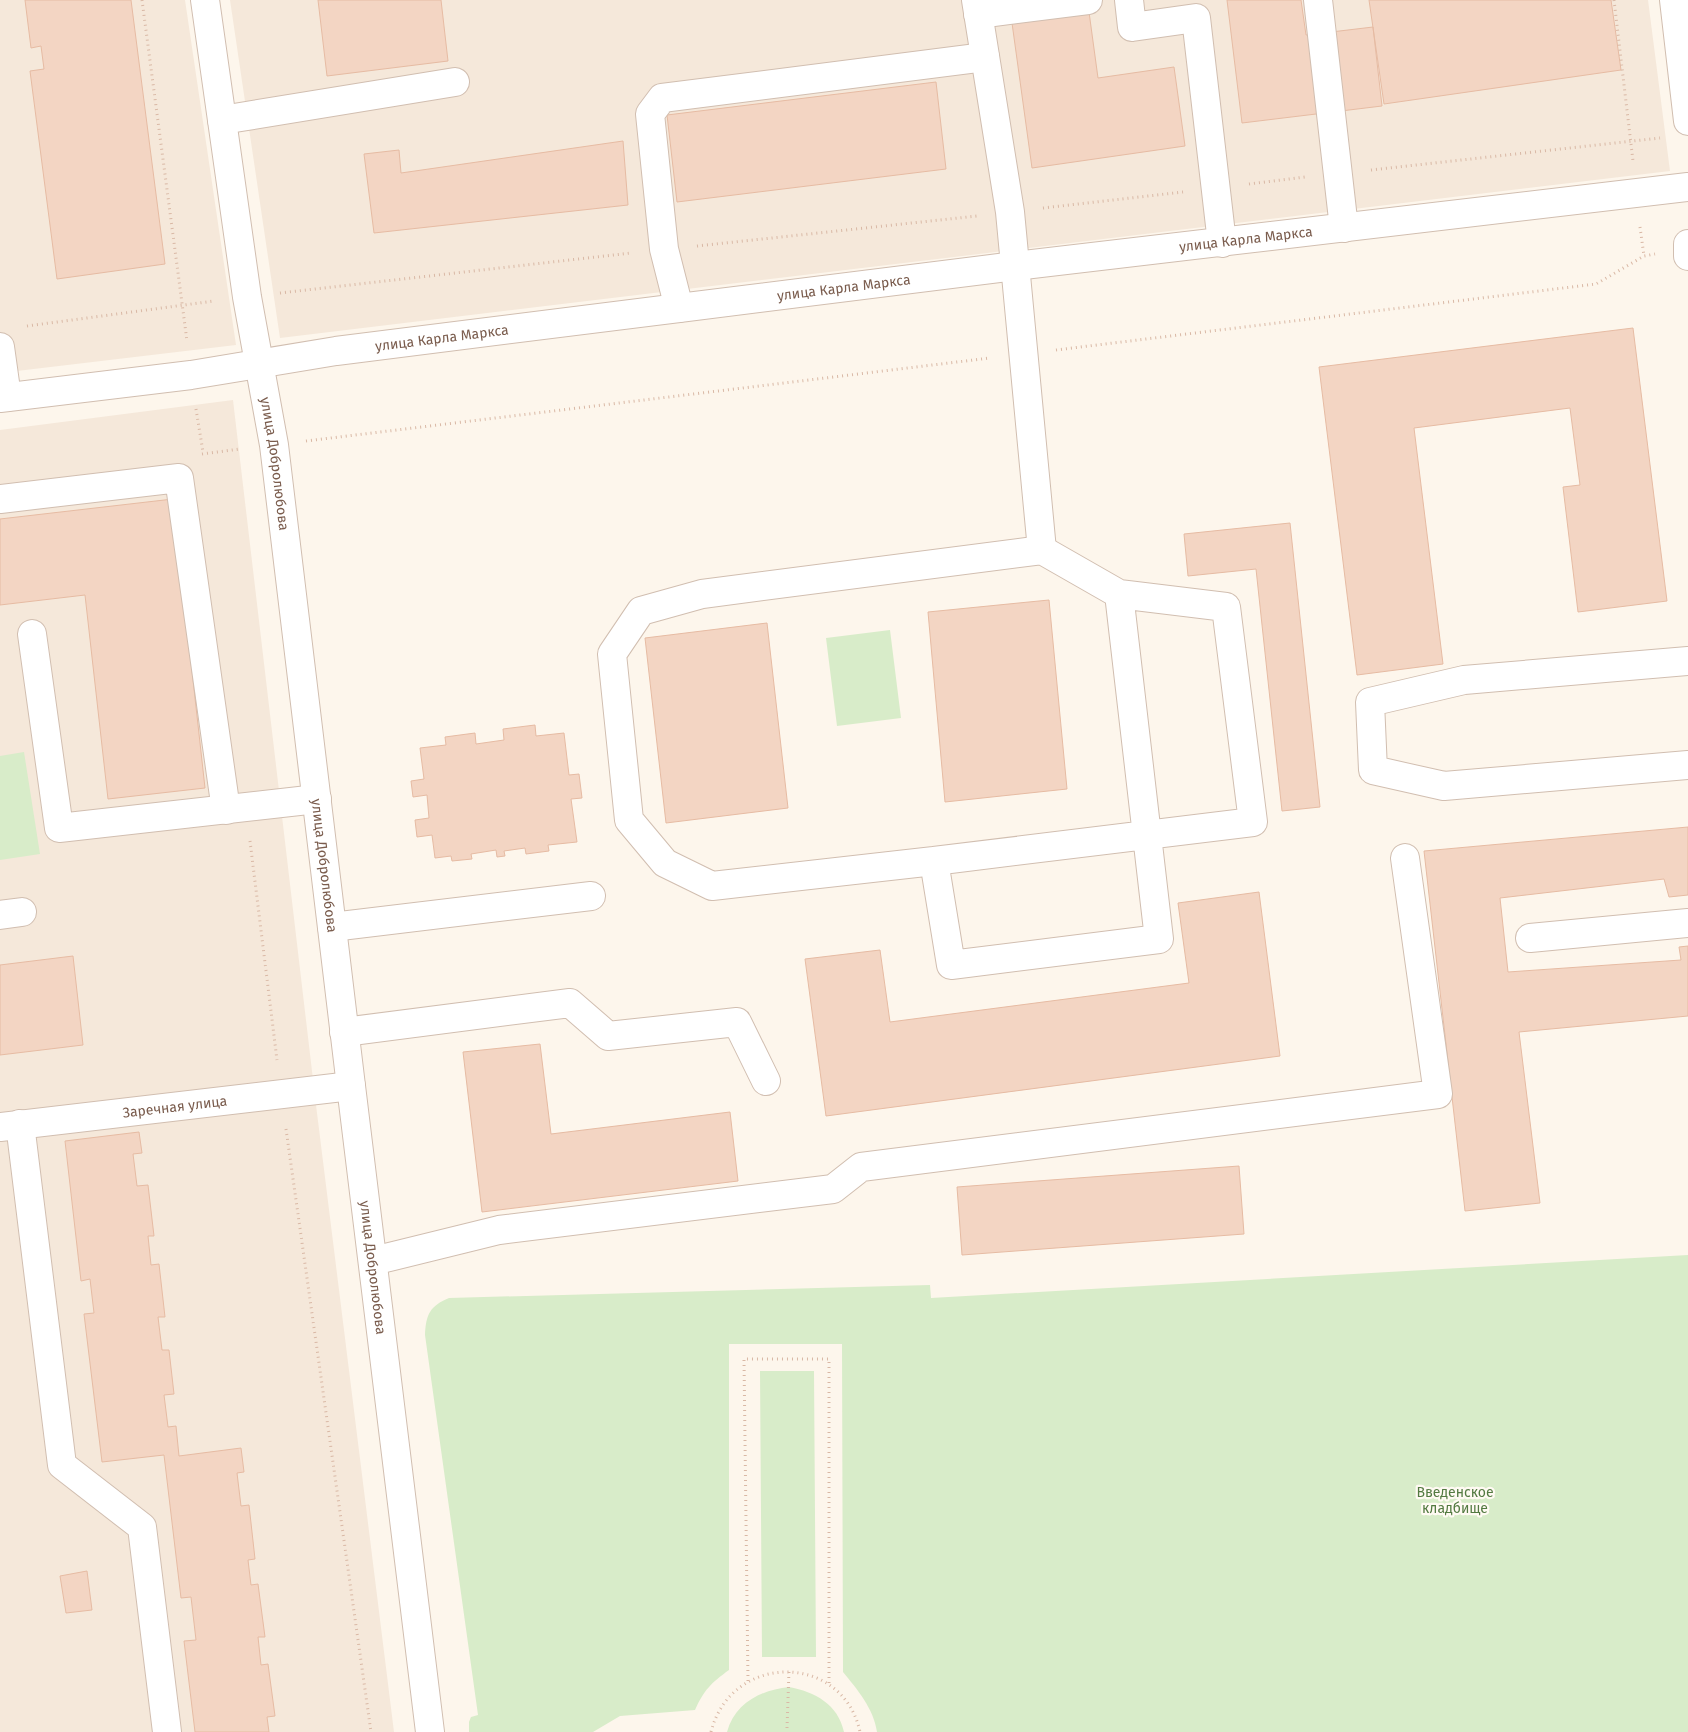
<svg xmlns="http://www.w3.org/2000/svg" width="1688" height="1732" font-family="'Fira Sans',sans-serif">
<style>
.residential{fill:#f5e8da}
.green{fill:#d8ecc9}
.building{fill:#f3d5c3;stroke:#e6bba3}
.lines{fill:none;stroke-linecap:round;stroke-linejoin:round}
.minor-casing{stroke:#d1beb0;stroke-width:30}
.path{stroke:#d9b8a5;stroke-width:3;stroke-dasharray:1 4;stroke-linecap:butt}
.minor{stroke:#fff;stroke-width:28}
.labels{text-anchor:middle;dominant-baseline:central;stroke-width:4.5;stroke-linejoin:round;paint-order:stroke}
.street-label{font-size:14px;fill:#7a5c4d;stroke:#fffaf3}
.park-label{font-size:14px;fill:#537a41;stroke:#fffaf3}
</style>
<rect width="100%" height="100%" fill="#fdf6ec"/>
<path class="residential" d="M0,0H185L236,345L0,373Z
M230,0H1648L1670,171L280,338Z
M233,400L316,1105L394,1732H0V430Z"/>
<path class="green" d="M890,630L901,718L837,726L826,638Z
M24,752L40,854L0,860V756Z
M1688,1255V1732H877C874,1709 857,1689 843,1672L842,1344H729V1670C711,1683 704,1690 695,1710L620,1716L593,1732H469V1722L471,1717L478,1715L425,1335C426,1314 430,1306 449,1298L930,1285L931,1298Z
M760,1371H814L816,1657H762Z
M789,1687C815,1692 838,1704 844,1732H727C735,1703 761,1690 789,1687Z"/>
<path class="building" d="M25,0H131L165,264L57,279L30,71L44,69L41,46L31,48Z
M318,0H441L448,61L327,76Z
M1227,0H1301L1306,35L1373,27L1382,106L1242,123Z
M1369,0H1611L1621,70L1384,104Z
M1089,12L1098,78L1174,67L1185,146L1032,168L1012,23Z
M936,82L946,169L677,202L667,115Z
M623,141L628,205L374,233L364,154L399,150L401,173Z
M1633,328L1667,601L1578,612L1563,487L1580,485L1570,408L1414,428L1443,664L1357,675L1319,367Z
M173,499L205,788L108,799L85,595L0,605V519Z
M1290,523L1320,807L1282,811L1256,569L1188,576L1184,534Z
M1049,600L1067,789L945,802L928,612Z
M767,623L788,808L666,823L645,638Z
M535,725L536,736L564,733L569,775L579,774L582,798L571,799L577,842L548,845L549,851L526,854L525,848L504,851L505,856L497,857L496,850L471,854L472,859L452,861L451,856L435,858L432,835L417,837L415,820L429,818L427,795L413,797L411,781L424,779L420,748L446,745L445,737L475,733L476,744L504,740L503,729Z
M1688,827V895L1669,897L1664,879L1500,898L1508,972L1681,960L1679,947L1688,946V1016L1519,1032L1540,1203L1465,1211L1424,851Z
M1259,892L1280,1056L826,1116L805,959L880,950L890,1022L1189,983L1178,903Z
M73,956L83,1045L0,1055V965Z
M540,1044L551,1134L730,1112L738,1181L482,1212L463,1052Z
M139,1132L142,1153L133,1154L137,1186L148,1185L154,1236H148L151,1265L159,1264L165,1317H158L162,1350H169L174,1394L164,1395L168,1427L176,1426L179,1456L241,1448L244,1472L237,1473L241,1506L249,1505L255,1559L248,1560L251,1585L258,1584L265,1637H258L261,1665L268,1664L275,1716L267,1717L269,1732H195L184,1641L196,1640L191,1597L181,1598L164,1455L102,1462L84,1314L94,1313L90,1279L81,1281L65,1141Z
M1239,1166L1244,1234L962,1255L957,1187Z
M87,1571L92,1610L66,1613L60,1576Z"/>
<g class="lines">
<g class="minor-casing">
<g id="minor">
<path id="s1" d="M205,0L247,297L274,445L351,1086L430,1732"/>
<path d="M976,0L1010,212L1042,550"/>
<path d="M1129,0L1132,27L1196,18L1222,243"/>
<path d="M1318,0L1344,228"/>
<path d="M1674,0L1688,121"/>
<path d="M978,14L1088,0"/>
<path d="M222,120L455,82"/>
<path d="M1688,244V256"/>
<path d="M679,308L664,249L650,114L662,98L985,57"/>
<path d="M0,347L7,397"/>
<path id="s2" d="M0,398L191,375L336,351L679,308L1015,266L1688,187"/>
<path d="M0,499L179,478L226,810"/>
<path d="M32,634L59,828L317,799"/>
<path d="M1688,661L1464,680L1370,702L1373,770L1444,786L1688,765"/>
<path d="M934,861L712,886L665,863L629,820L612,654L641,611L702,594L1042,550L1119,594L1226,607L1253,822L934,861L951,965L1159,939L1119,594"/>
<path d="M0,915L22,912"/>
<path d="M332,927L591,896"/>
<path d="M1530,938L1688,923"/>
<path d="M344,1032L570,1003L608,1036L737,1022L766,1081"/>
<path d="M20,1124L62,1465L142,1527L167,1732"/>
<path id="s3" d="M0,1127L351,1086"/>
<path d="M373,1261L499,1230L833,1189L861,1167L1438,1094L1405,858"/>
</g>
</g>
<path class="path" d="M142,0L187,341
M1614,0L1633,161
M1371,170L1660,138
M1249,184L1305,177
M1043,208L1183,192
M1640,227L1644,256
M697,246L977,216
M280,293L631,253
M27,326L214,301
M1056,350L1596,284L1644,256L1655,254
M196,409L203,452
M306,441L990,358
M202,454L240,449
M250,841L277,1060
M286,1129L371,1732
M748,1681L744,1359H829V1685
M787,1728L789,1671
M711,1732C731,1652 843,1652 860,1732"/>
<use href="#minor" class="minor"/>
</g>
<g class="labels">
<g class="street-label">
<text stroke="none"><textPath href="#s2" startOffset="1256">улица Карла Маркса</textPath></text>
<text stroke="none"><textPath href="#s2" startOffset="851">улица Карла Маркса</textPath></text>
<text stroke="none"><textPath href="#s2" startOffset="446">улица Карла Маркса</textPath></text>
<text stroke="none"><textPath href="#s1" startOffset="469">улица Добролюбова</textPath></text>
<text stroke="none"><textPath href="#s1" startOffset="874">улица Добролюбова</textPath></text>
<text stroke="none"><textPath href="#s3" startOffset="176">Заречная улица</textPath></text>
<text stroke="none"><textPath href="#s1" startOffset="1279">улица Добролюбова</textPath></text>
</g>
<g class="park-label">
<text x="1455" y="1492">Введенское<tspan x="1455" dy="16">кладбище</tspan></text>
</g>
</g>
</svg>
